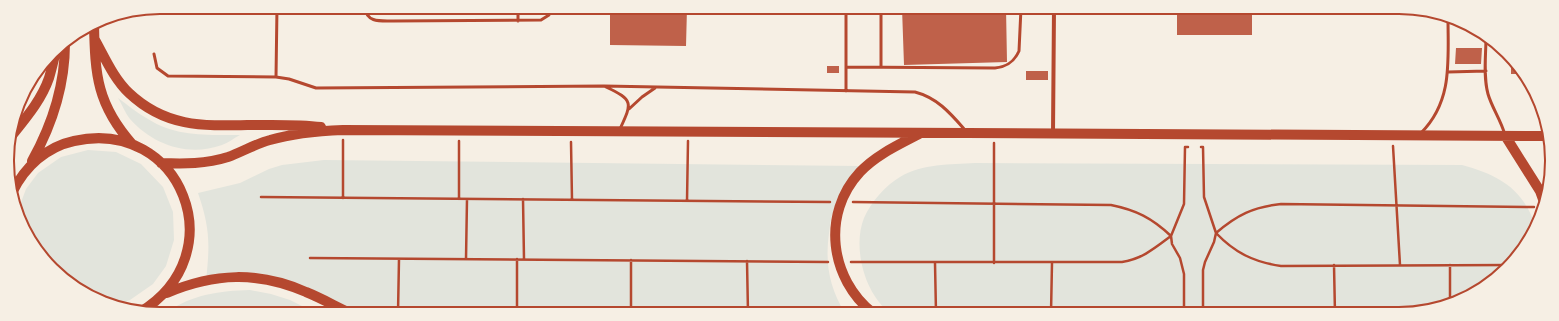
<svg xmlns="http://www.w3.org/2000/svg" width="1559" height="321" font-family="'Source Sans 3',sans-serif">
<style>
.green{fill:#e2e4dc}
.building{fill:#bf614a}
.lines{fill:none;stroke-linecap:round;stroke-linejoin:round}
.path{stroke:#b5482f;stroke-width:2.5}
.service{stroke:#b5482f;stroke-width:3}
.minor{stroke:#b5482f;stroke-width:4}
.primary{stroke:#b5482f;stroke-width:10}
.rim{fill:none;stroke:#b5482f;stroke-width:2}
</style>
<rect width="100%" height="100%" fill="#f6efe4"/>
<path class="green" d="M118,98C128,105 137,113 148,119C176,137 208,135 240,135C234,138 228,143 222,145C188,157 153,145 130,119C125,113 122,104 118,98Z
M88,150L116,152L141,164L163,187L173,212L174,240L166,266L153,284L130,300L115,305L92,298L45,262L17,213L26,189L38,173L61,157Z
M324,160L860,166C851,180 840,193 834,209C831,216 830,225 829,233C825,263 829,287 845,313H354L272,279L206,281C210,244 210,228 198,193L240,183L269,169L282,165Z
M975,163L1462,165C1499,175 1524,189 1536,228L1507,269L1466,298L1409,314L890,313C865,294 852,248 864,218C871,202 886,185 900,177C923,163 950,165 975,163Z
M250,290L271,294L290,300L316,313H166C192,294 220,291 250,290Z"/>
<path class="building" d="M610,7L687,8L686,46L610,45Z
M902,8H1006L1007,62L904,65Z
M1177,8H1252V35H1177Z
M1456,48H1482L1481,64H1455Z
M1511,59L1520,67L1524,74H1511Z
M827,66H839V73H827Z
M1026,71H1048V80H1026Z"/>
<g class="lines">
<path class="path" d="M343,140V198
M571,142L572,200
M994,143V263
M1393,146L1400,265
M1201,147H1203L1204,197L1216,233L1214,242L1205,262L1203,270V314
M261,197L830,202
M459,199V141
M523,199L524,259
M687,201L688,141
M310,258L828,262
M466,259L467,199
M517,259V313
M747,261L748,313
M851,262H1122C1142,259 1155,248 1171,236C1152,218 1136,210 1111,205L853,202
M935,263L936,313
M1334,265L1335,314
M1450,265V302
M1510,265L1281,266C1254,262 1235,253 1216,233C1237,215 1253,207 1281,204L1534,207
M398,313L399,259
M631,313V260
M1051,313L1052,263
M1184,313V274L1180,258L1172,244L1171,236L1184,204L1185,147H1188"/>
<path class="service" d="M365,7C366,23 381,21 393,21L541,20L549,15L551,7
M518,7V21
M846,8V67L995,68C1007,67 1014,62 1019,51L1021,8
M1486,37C1486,55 1483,76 1488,94C1492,108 1501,120 1505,135
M154,54L157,68L168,76L276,77L289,79L316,88L604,86L915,92C938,98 951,114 966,131
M846,67V91
M881,67V8
M1448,72L1486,71
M276,77L277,7
M606,87C634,100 632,103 620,129
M629,109L642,97L655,88
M1421,133C1453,101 1448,61 1448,18"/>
<path class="minor" d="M1053,133L1054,8"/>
<path class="primary" d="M94,24C95,75 97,105 133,145
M95,40C105,58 114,79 129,93C165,127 202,126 248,125C273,125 297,124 321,127
M1506,137L1540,191L1544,202
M10,138C25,119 41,101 49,78C52,68 54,58 57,48
M32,161C52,125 65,85 65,43
M161,163C184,164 206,164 228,157C242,152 255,144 270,140C294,133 318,131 343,130L1548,136
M13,191C25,167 46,147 74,141C181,117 236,254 140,312
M167,293C214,273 258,271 306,292C321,298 335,306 350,313
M873,313C830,279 821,214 860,172C876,155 898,145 919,134"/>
</g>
<path d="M0 0H1559V321H0ZM160 14H1399A146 146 0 0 1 1545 160V161A146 146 0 0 1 1399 307H160A146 146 0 0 1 14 161V160A146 146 0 0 1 160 14Z" fill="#f6efe4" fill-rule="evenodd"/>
<path class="rim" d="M160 14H1399A146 146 0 0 1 1545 160V161A146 146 0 0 1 1399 307H160A146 146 0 0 1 14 161V160A146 146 0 0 1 160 14Z"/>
</svg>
